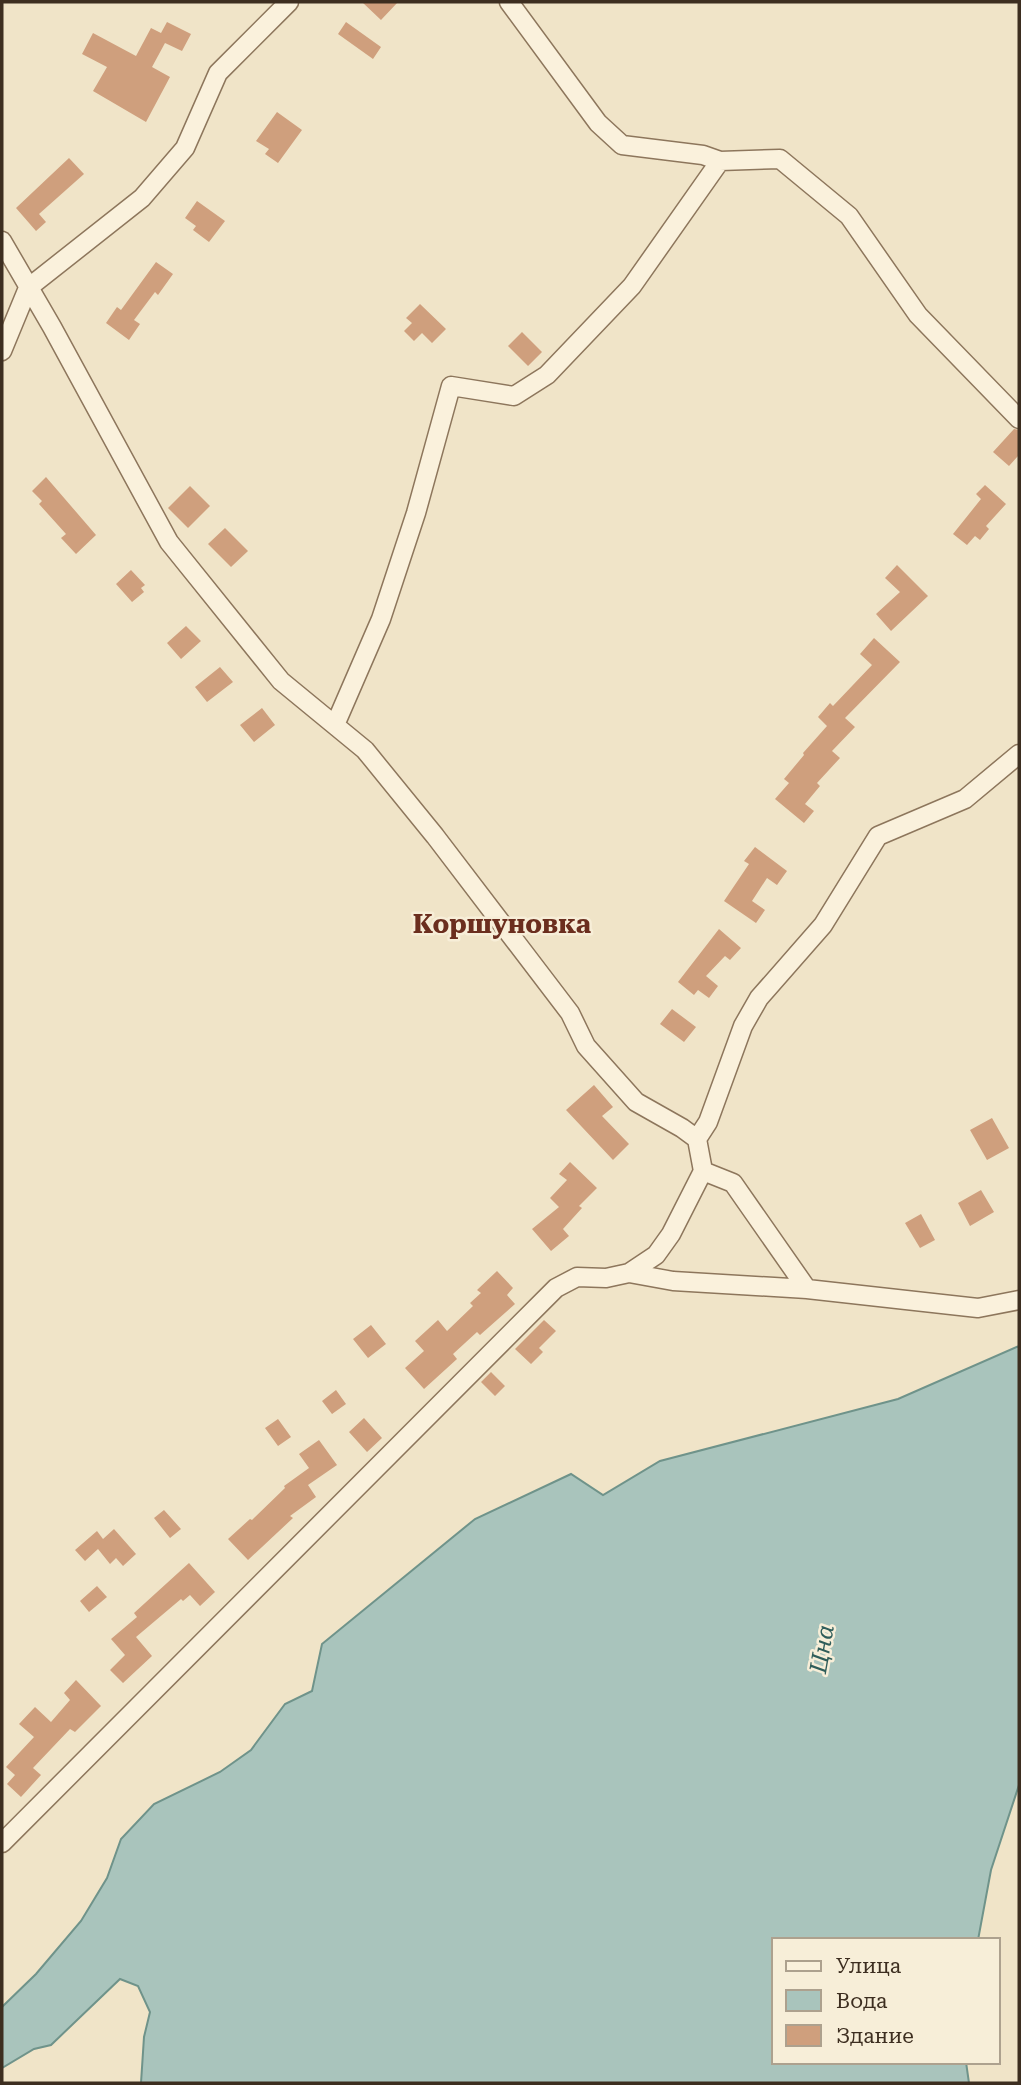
<svg xmlns="http://www.w3.org/2000/svg" width="1021" height="2085" font-family="'Roboto Serif',serif">
<style>
.water{fill:#a9c4bc;stroke:#6f938a;stroke-width:2}
.building{fill:#cf9f7d}
.lines{fill:none;stroke-linecap:round;stroke-linejoin:round}
.minor-casing{stroke:#8d765c;stroke-width:21}
.minor{stroke:#faf1dc;stroke-width:18}
.labels{text-anchor:middle;dominant-baseline:central;stroke-width:5;stroke-linejoin:round;paint-order:stroke}
.water-label{font-size:24px;font-style:italic;fill:#2f5d5a;stroke:#f7eed8}
.quarter-label{font-size:26px;font-weight:bold;fill:#6b2e1e;stroke:#f7eed8}
</style>
<rect width="100%" height="100%" fill="#f0e4c8"/>
<path class="water" d="M1019,1346V1785L991,1870L978,1940H774V2062H966L969,2083H141L144,2037L150,2012L138,1986L120,1979L51,2045L34,2049L2,2068V2007L36,1974L81,1921L107,1878L121,1839L154,1804L220,1772L251,1750L285,1704L312,1691L322,1644L475,1519L571,1474L603,1495L660,1461L898,1399Z"/>
<path class="building" d="M362,2H398L381,20Z
M167,22L191,34L182,51L165,43L152,67L170,77L146,122L93,91L107,67L82,54L93,33L136,56L151,28L161,33Z
M346,22L381,47L373,59L338,34Z
M277,112L302,130L278,163L265,154L269,149L256,141Z
M69,158L84,174L39,214L46,222L36,231L16,208Z
M197,201L225,221L209,242L193,230L196,226L185,218Z
M156,262L173,274L158,295L155,292L134,320L140,324L129,340L106,323L117,307L121,310Z
M420,304L446,329L432,343L422,333L414,341L404,331L412,323L406,318Z
M522,332L542,352L528,366L508,346Z
M1014,429L1019,430V455L1009,466L993,452Z
M46,477L96,535L76,554L61,538L66,534L39,504L42,501L32,491Z
M985,485L1006,504L986,526L989,529L980,540L975,536L967,545L953,534L981,499L976,494Z
M190,486L210,506L188,528L168,508Z
M225,528L248,551L231,567L208,544Z
M897,565L928,596L891,631L876,614L900,592L885,578Z
M131,570L145,585L141,588L144,592L132,602L116,584Z
M186,626L201,641L181,659L167,643Z
M874,638L900,662L845,718L855,727L832,751L840,758L817,783L820,786L805,804L814,811L804,823L775,799L789,783L784,779L804,755L803,753L827,726L818,717L830,703L833,706L872,665L860,654Z
M220,667L233,682L207,702L195,687Z
M262,708L275,725L254,742L240,725Z
M755,847L787,871L777,885L767,878L752,901L765,910L756,923L724,901L749,864L744,861Z
M719,929L741,948L730,960L725,956L706,976L718,986L709,998L698,990L694,995L678,982Z
M672,1009L696,1027L684,1042L660,1024Z
M594,1085L613,1107L602,1116L629,1144L613,1160L566,1110Z
M992,1118L1009,1148L987,1160L970,1130Z
M570,1162L597,1188L579,1206L582,1208L563,1229L569,1236L551,1251L532,1229L559,1207L550,1198L567,1180L559,1174Z
M981,1190L994,1212L970,1226L958,1203Z
M921,1214L935,1240L920,1248L905,1223Z
M497,1271L513,1288L507,1295L515,1304L480,1335L477,1332L453,1354L457,1359L424,1389L405,1368L424,1351L415,1341L438,1320L447,1331L473,1306L470,1303L481,1293L477,1290Z
M544,1320L556,1331L539,1348L543,1352L531,1364L515,1349Z
M371,1325L386,1344L368,1358L353,1339Z
M491,1372L505,1386L495,1396L481,1382Z
M336,1390L346,1404L332,1414L322,1401Z
M364,1418L382,1438L367,1452L349,1432Z
M278,1419L291,1437L278,1446L265,1428Z
M319,1440L337,1465L308,1485L316,1497L290,1516L293,1518L248,1560L228,1539L250,1519L252,1520L285,1488L284,1486L309,1468L299,1454Z
M164,1510L181,1529L170,1538L154,1518Z
M114,1529L136,1554L123,1566L116,1558L110,1564L98,1549L85,1561L75,1550L97,1531L103,1539Z
M189,1563L215,1592L200,1606L190,1595L183,1601L181,1599L136,1637L152,1656L123,1683L110,1670L125,1655L111,1639L137,1617L134,1613Z
M97,1586L107,1597L89,1612L80,1601Z
M76,1680L101,1706L75,1732L70,1729L33,1768L41,1775L21,1797L7,1784L15,1775L6,1767L34,1737L19,1724L35,1707L51,1722L70,1700L64,1693Z"/>
<g class="lines">
<g class="minor-casing">
<path id="minor" d="M509,2L598,123L622,145L703,155L720,161L780,159L849,216L918,315L1019,419
M2,241L52,327L169,542L281,681L365,750L435,836L570,1013L586,1046L636,1102L682,1128L697,1139
M2,351L28,288L142,198L185,148L218,73L289,2
M335,725L381,619L416,513L451,386L514,396L547,375L632,286L720,161
M703,1171L733,1183L807,1289
M629,1273L656,1255L671,1234L703,1171L697,1139L708,1122L743,1026L759,998L823,925L878,836L965,799L1019,754
M2,1843L556,1288L577,1277L606,1278L629,1273L673,1281L807,1289L978,1308L1019,1300"/>
</g>
<use href="#minor" class="minor"/>
</g>
<g class="labels">
<g class="water-label">
<text transform="translate(822 1649) rotate(-80)">Цна</text>
</g>
<g class="quarter-label">
<text x="502" y="924">Коршуновка</text>
</g>
</g>
<rect width="1021" height="2085" fill="none" stroke="#3d2e20" stroke-width="7"/>
<rect x="772" y="1938" width="228" height="126" fill="#f7eed8" stroke="#ada18e" stroke-width="2"/>
<rect x="786" y="1961" width="35" height="10" fill="#faf1dc" stroke="#ada18e" stroke-width="2"/>
<text x="836" y="1973" font-size="21" fill="#3d2e20">Улица</text>
<rect x="786" y="1990" width="35" height="21" fill="#a9c4bc" stroke="#ada18e" stroke-width="2"/>
<text x="836" y="2008" font-size="21" fill="#3d2e20">Вода</text>
<rect x="786" y="2025" width="35" height="21" fill="#cf9f7d" stroke="#ada18e" stroke-width="2"/>
<text x="836" y="2043" font-size="21" fill="#3d2e20">Здание</text>
</svg>
